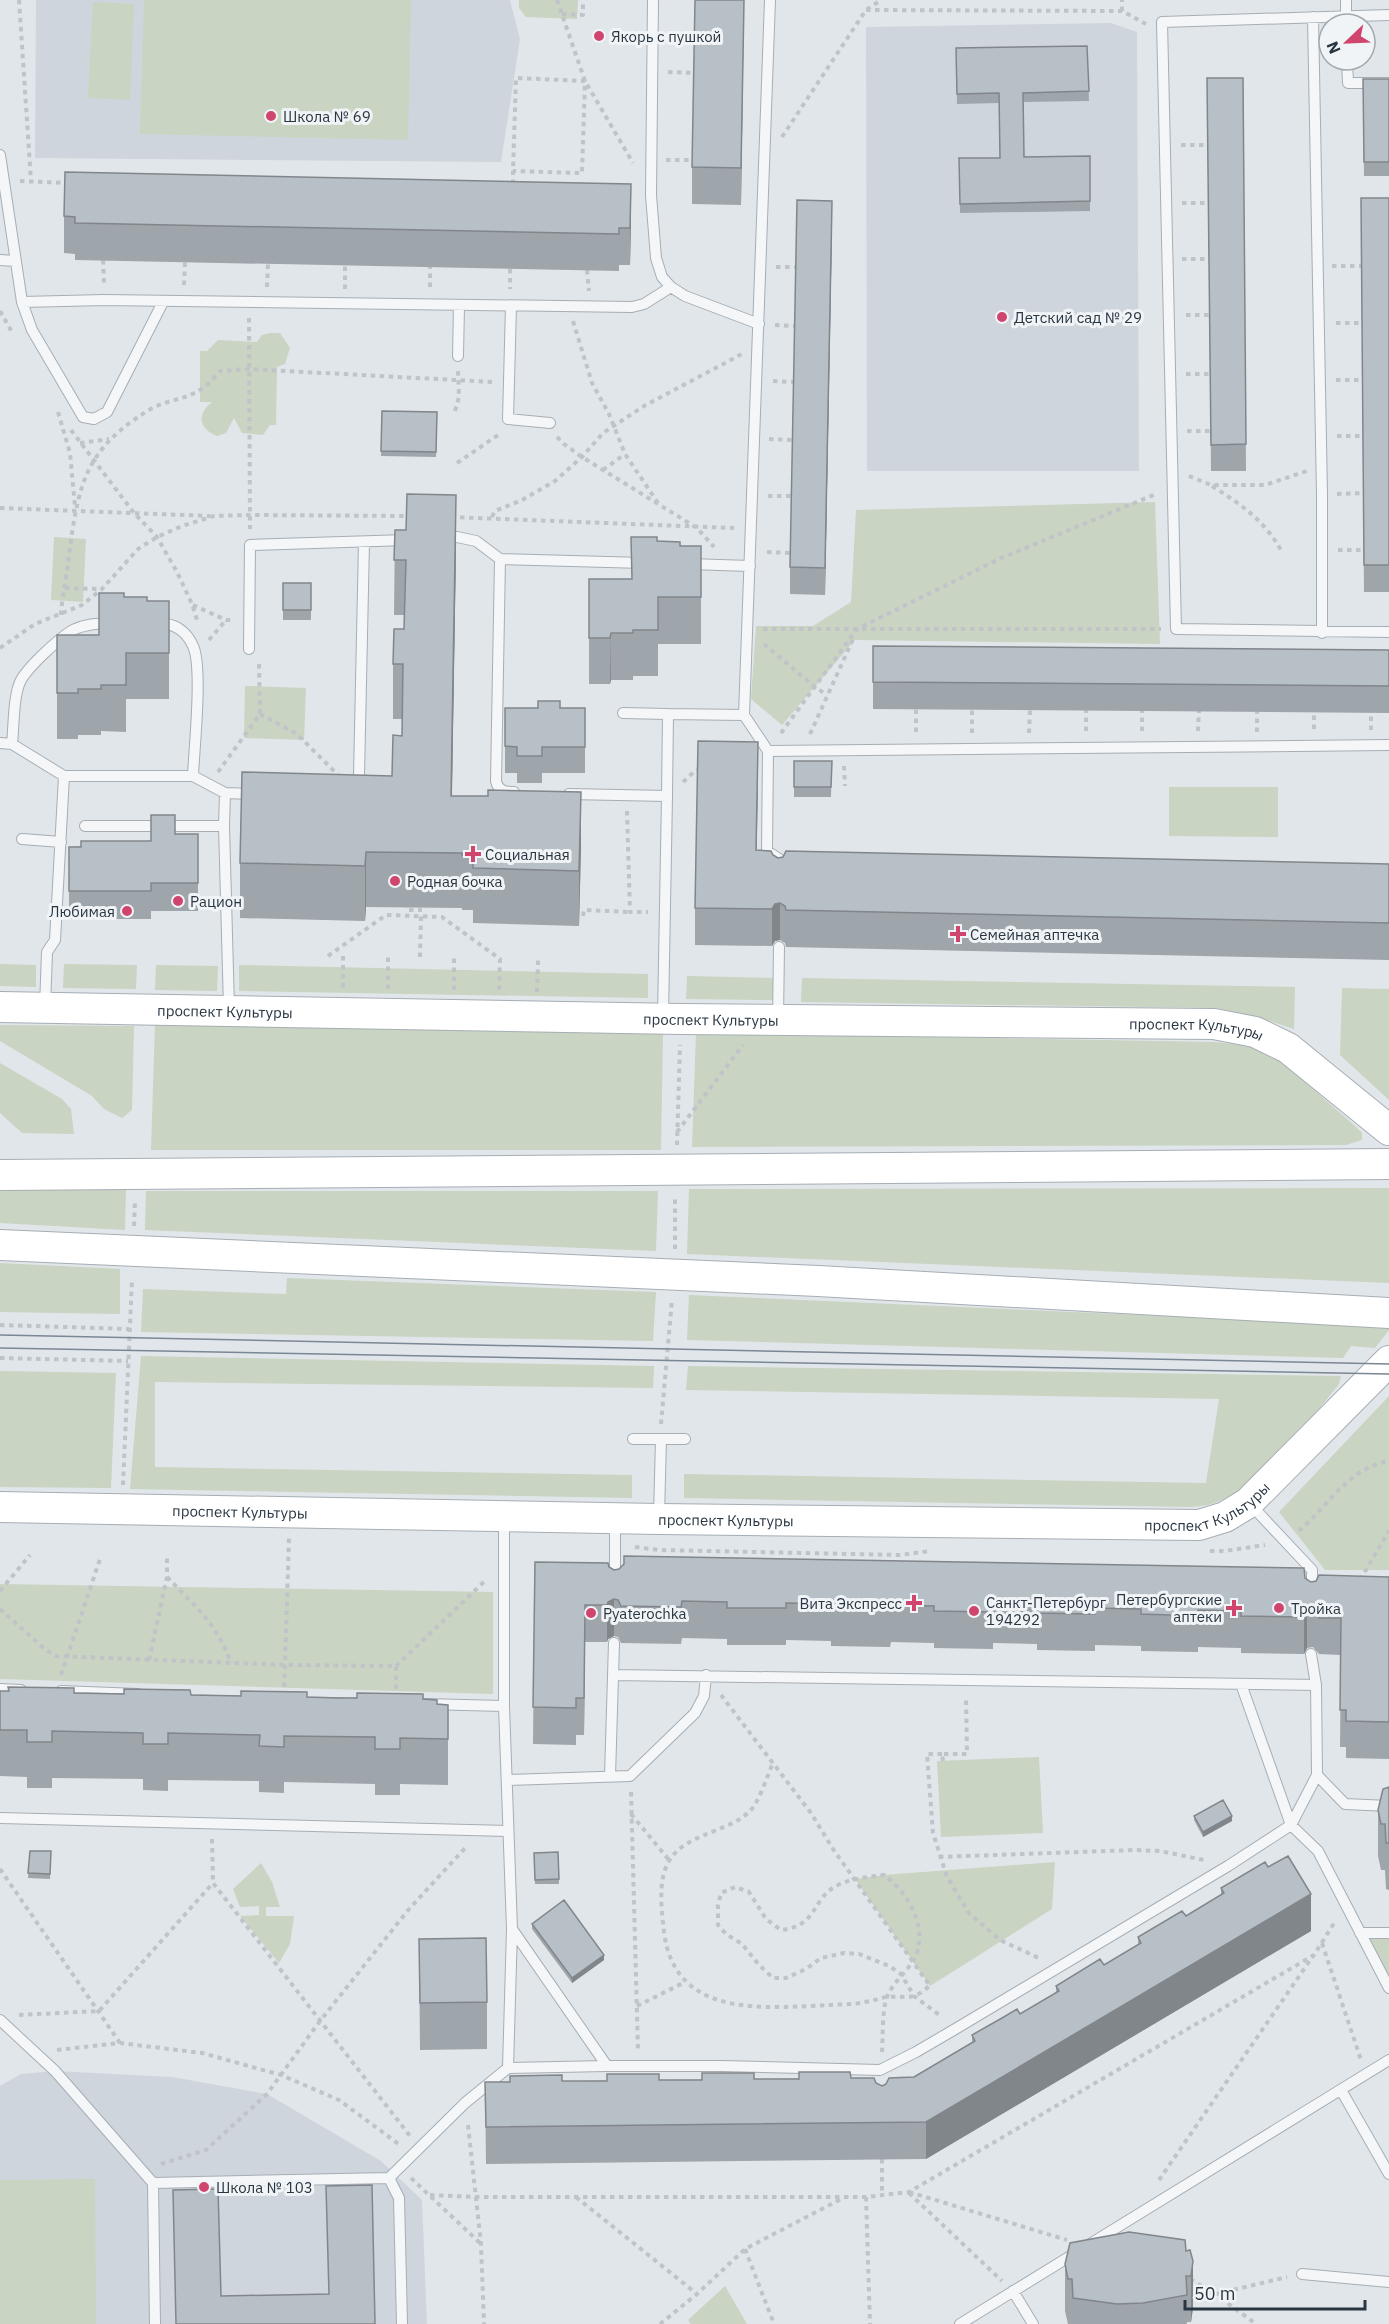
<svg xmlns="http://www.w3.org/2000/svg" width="1389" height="2324" font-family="'IBM Plex Sans',sans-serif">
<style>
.built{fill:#cfd5dc}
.green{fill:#c9d4c2}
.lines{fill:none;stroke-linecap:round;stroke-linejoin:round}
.lane-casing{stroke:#a6aeb4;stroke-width:12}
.secondary-casing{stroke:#a6aeb4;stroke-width:32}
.path{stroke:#bfc4c9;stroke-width:4;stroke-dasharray:4.5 4.5;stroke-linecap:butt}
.lane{stroke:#f4f6f8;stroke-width:10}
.secondary{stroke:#fff;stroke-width:30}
.tram{stroke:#7a8794;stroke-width:1.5}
.wall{fill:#9ea5ab}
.shaded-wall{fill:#81868b}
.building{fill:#b8c0c7;stroke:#81868b;stroke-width:1.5}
.poi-dot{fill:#d0456d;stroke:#f1f4f7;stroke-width:2}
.labels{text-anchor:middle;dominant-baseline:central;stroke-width:6;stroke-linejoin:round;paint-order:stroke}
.poi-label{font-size:15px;fill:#293642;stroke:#f1f4f7;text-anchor:start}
.street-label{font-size:15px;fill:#293642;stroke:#f1f4f7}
</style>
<rect width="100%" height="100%" fill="#e1e6ea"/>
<path class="built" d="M36,0H510L520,39L501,162L35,158Z
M1111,23L1137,32L1139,471H867L866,27Z
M55,2071L172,2077L267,2094L381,2161L422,2200L427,2324H0V2086L21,2074Z"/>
<path class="green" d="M144,0H411L408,140L140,134Z
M519,0H578L577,19L526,17L519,8Z
M93,2L134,4L130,100L88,98Z
M270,333H280L290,348L285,364L277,367L276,425H270L263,435L242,433L234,418L226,433L217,436C199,429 196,415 212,402H200V351H207L218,340L257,342L262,335Z
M1155,502L1160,644L855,640L782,725L751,699L756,626H813L851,602L856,510Z
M54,537L86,539L83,602L51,600Z
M245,686L306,688L304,740L244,738Z
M1169,787H1278V837L1169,836Z
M0,964L36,965V987L0,986Z
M64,964L137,965L136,989L63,988Z
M156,965L218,966L217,991L155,990Z
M239,965L648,974V998L239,991Z
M687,976L774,978V1000L686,999Z
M802,978L1295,987L1294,1029L1257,1017L1217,1008L801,1002Z
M1342,988L1389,989V1100L1340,1055Z
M155,1023L663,1033L661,1150H151Z
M0,1025L134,1026L132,1110L122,1118L104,1109L92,1096L0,1041Z
M696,1033L1215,1042L1251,1046L1281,1061L1355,1126L1362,1133V1140L1346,1145L692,1147Z
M0,1063L62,1099L71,1109L74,1134L22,1133L0,1113Z
M1389,1188V1283L687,1254L689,1189Z
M126,1189L125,1230L0,1223V1190Z
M146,1191H658L656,1251L145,1230Z
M0,1263L120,1269V1314L0,1312Z
M287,1278L656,1292L653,1341L141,1332L143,1289L286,1294Z
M689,1295L1389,1326V1330L1375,1348L1351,1346L1343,1358L687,1340Z
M141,1356L654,1366L653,1388L155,1382V1467L632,1475V1498L130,1489Z
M688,1366L1341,1376L1339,1384C1304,1427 1271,1478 1219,1501C1211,1505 1201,1506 1192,1507L684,1498V1474L1206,1483L1219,1399L686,1390Z
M0,1371L116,1373L111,1488L0,1487Z
M1389,1396V1570H1325L1279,1512Z
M0,1584L493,1592V1694L0,1679Z
M1039,1757L1043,1833L941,1837L937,1761Z
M1055,1862L1052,1909L930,1986L855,1879L884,1875Z
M261,1863L272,1882L280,1907H266V1916H294L290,1944L279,1963L240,1916L259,1915V1906L240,1907L233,1889Z
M1360,1933H1389V1988Z
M95,2179L96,2324H0V2180Z
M725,2286L747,2324H691L688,2320Z"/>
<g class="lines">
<g class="lane-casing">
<path id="lane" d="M653,0L651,195L656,258L662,277L671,287L685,296L759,324
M1346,0V24
M1389,15L1162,22L1176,629L1389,632
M1313,17L1322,494V633
M1347,60L1348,83H1389
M0,155L22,302L32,330L83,417L94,419L107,412L163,302
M0,260L15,261
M22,302L104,300L632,307L644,304L671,287
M511,306L508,419L550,423
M458,356L459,305
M444,538L457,537L476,541L500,559L644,563
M500,559L496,781C498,791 505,792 514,792
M689,564L750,566
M157,623C174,623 186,630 193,646C203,667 194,749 193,776
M249,649L250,545L407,540
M623,713L668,714
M0,743L12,744L64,776H193L225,793L253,794
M12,744C14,726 13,695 21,680C29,666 61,636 75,629C87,624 99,623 111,623
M768,751L744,715L770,0
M354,787L359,776L364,542
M569,794L667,796L663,1016
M667,796L668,714L744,715
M85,826H224L225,793
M224,826L229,1008
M22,839L61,842
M779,870V859L767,851L768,751L1389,745
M45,1007L47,952L55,940L64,776
M778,1018L779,947
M633,1439H685
M1251,1505L1312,1570V1597
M659,1516L661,1439
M504,1518V1706L512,1929L607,2066H721L880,2070L916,2052L957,2028L1228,1866L1291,1825L1318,1851L1389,1988
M615,1521V1583
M1311,1654L1316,1685
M614,1675L1316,1685L1317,1775L1291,1825L1241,1684
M0,1689L21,1690
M61,1691L138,1694
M424,1704L504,1706
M1317,1775L1345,1804L1389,1806
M610,1776L614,1643
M507,1780L630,1776L695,1713L704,1696L706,1675
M0,1818L508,1831
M512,1929L508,2068L607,2066
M1360,1933H1389
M0,2020L55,2071L153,2183L155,2324
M1341,2090L1389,2174
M389,2178L465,2103L508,2068
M153,2183L389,2178L399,2198L402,2324
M1090,2244L1389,2060
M1302,2274L1389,2282
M1013,2291L1033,2324
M960,2324L1077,2252"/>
</g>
<g class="secondary-casing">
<g id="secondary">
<path id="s1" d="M0,1007L681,1019L1214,1024L1255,1032L1288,1048L1389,1130"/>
<path d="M0,1175L1389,1164"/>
<path d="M0,1245L818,1281L1389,1313"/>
<path id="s2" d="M0,1507L659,1519L1199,1525L1225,1517L1248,1503L1389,1361"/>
</g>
</g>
<path class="path" d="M19,0L31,181
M557,0L585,81L633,163
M866,10L1122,11L1146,24
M1122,11V0
M562,14L583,15V0
M668,72L694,73
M782,137L866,10L881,0
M1181,145H1207
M666,160H693
M20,181L67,183
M513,184V171L516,78L585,81L582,173L513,171
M1182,203H1208
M1182,259H1209
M103,260L104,283
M1332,266H1362
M776,267H796
M510,269V289
M587,270L589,291
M184,285L185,262
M267,287L268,264
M430,287V267
M345,289V265
M0,311L13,334
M1186,315H1209
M249,318L250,529
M573,321L592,383L609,414L625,454L658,503
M1336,323H1362
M775,325L795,326
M1186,374H1209
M1336,380H1363
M773,381L794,382
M455,411L459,397L458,370
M58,412L70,453L75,506
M71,430L134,513L157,537L177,572L192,604L197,620
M1187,431H1210
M1337,436H1363
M557,437L564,444L582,457L697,528L714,547
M769,439L793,440
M80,443L109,439
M457,463L501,433
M603,470L625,454
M1189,476L1211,485H1265L1307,471
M1212,486C1241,504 1266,522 1282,552
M1337,494L1364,493
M768,496H792
M0,508L210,516
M451,517L734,528
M492,517L495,511L522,500L555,481L582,457L603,433L644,406L742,354
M1338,550H1364
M767,552L790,553
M65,588L100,589
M193,605L226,620H233
M61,615C62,595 67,575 69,556C78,485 85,449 149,410C165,400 184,400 200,390C208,386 214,377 220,371L248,369L493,382
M763,629H1161
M209,640L226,620
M764,644L815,687L827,695
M0,648L35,624L82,605L102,589L138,549L157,537L182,526L214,516L250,515L410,516
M260,714L297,734L341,778
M1314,729V712
M1371,730V713
M1086,731V710
M1142,731V711
M1198,731L1199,711
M916,732V709
M1257,732V712
M781,733L857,629L999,559L1156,494
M972,733V709
M1029,733L1030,710
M810,734L854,637
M844,766L845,786
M218,772L260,714L259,662
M683,782L696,770H701
M627,811L630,912H648
M407,903V910H422
M583,916L584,910L630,912
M328,956L386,915L442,917L500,959L499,991
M343,956V988
M420,957L421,916
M388,989V957
M454,990V958
M537,992L538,960
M677,1132L743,1045
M677,1145L680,1045
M134,1226L135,1201
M675,1249V1197
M0,1325L129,1329
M0,1358L128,1361
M661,1424L672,1300
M123,1485L132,1280
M1299,1531C1328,1506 1348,1468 1389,1461
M635,1547L659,1550L900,1555L930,1551
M1210,1551H1225L1265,1545
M167,1577C195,1606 217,1624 231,1663
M1360,1580L1389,1531
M0,1591L30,1555
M0,1609L46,1650L56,1656L285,1665L396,1666V1697
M149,1660L167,1577V1558
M396,1666L487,1579
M61,1675L101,1556
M721,1695L811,1813L833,1849L930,1986C925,1989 920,1994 914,1996C906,1998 896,1996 887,1997C880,1998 873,2001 865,2002C854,2005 841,2004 829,2005C764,2008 675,2019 664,1932C662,1913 659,1892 664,1873C675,1833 723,1836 749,1812C759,1803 767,1776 773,1763
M284,1696L289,1538
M942,1754H927L933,1833L947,1877L969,1913L1000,1940L1041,1959
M943,1761L942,1754H967L966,1696
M631,1792L638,2051
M631,1814L669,1860
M212,1839L213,1883
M939,1857L1134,1850L1160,1851L1204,1860
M0,1869L120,2043
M1322,1943L1361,2060
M637,2006L685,1982
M19,2015L99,2011L213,1883L410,2136
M57,2050L120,2043L202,2053L281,2075L339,2100L400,2145
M882,2052C883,2036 882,2010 887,1997C893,1982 907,1972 914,1959C930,1930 908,1892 884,1875C869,1877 852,1878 838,1885C811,1898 819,1926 781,1930L766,1919L749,1892L735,1887L721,1893L718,1905V1925L726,1934L742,1944L759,1965L773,1978H786L806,1969L821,1958L844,1953L859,1954L889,1966L901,1974L914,1996L942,2017
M468,2125L481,2244L484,2324
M882,2159V2195
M161,2164L206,2150L267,2094L320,2021L409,1909L467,1846
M411,2178L480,2243
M1159,2180L1313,1956
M909,2192L1067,2240
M909,2193L1002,2281
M430,2195L477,2197H866L909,2192L1314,1955L1336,1920
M576,2197L697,2294
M866,2197L870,2324
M745,2249L774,2324
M1190,2279L1215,2294L1256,2324
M1216,2294L1287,2277
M660,2324L697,2294L745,2249L843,2198"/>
<use href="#lane" class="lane"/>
<use href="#secondary" class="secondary"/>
<path class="tram" d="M0,1335L1389,1364
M0,1348L1389,1374"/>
</g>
<path class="wall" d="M744,0L741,205L692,204V167Z
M1087,46L1089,101L1023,102L1024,157L1090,156V211L960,213L959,158H1000L999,103L957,104L956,48Z
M1207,78H1243L1246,471H1211Z
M1363,79H1389V176H1364Z
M1361,198H1389V592H1364Z
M64,216L631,221L630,265H619V271L75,260V254L64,253Z
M832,228L825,595L790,594V567Z
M382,411L437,412L436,457L381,456Z
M395,530L456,549L452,796L581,846L579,926L473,923V910H462V908L366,907L365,921L240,918V863L392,776L402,736L403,719H393V664L404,629L405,615H394Z
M657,541L680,546H701V644H658V676H633V680H611L610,684H589V579H631Z
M283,583H311V620H283Z
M124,597L147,601H169V699H126V732L101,731V735H78V739H57V635H99Z
M873,646L1389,650V713L873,709Z
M505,708H585V773H542V783H517V773H505Z
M794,761H832L831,797H794Z
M758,779L756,850L773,855L778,858L1389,864V960L786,947L785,943L780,940L775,941L772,946L695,945V908Z
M175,834H198V911H151V919H69V847L151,841Z
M535,1562L609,1567L614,1570L1305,1578L1311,1582L1389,1577V1759L1346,1758V1747H1340L1341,1655L1319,1654L1313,1647L1307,1648L1304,1654L1241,1653V1648L1198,1647V1652L1141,1651V1646L1095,1645V1651L1037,1650V1644L993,1643V1649L934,1648V1643L891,1642L890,1647L831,1646V1641L786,1640V1645H727V1639L682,1638L681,1644L621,1643L618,1637L614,1636L608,1639L607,1642H585L584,1735H576V1745L533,1744Z
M0,1691L423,1699L437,1704L448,1705V1785L400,1784V1795H375V1784L284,1782V1793L259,1792V1781L168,1780V1791L143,1790V1779L52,1778V1788H27V1777L0,1776Z
M1389,1787V1890L1386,1889L1385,1870H1381L1378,1856V1810Z
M1194,1816L1232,1821L1203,1837L1194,1820Z
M30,1851H51L50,1879L28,1878Z
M558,1852L559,1884H535L534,1853Z
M1221,1888L1311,1931L926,2159L486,2164L485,2082L851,2078L876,2083L882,2086L914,2077L972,2042V2035L1020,2014L1056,1993V1986L1104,1965L1138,1945V1937L1186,1916L1221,1895Z
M532,1924L604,1960L572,1983L532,1929Z
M419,1939L487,2002V2049L420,2050Z
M1190,2250L1193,2308L1191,2322H1187V2324H1068L1065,2311V2264Z"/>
<path class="shaded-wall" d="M744,0L741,205V168Z
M631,184V221L630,265V228Z
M832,201V228L825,595V568Z
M456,495V549L451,850V796Z
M611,633V680L610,684Z
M758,742V779L756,887V850Z
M581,792V846L579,926V871Z
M366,852V907L365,921V866Z
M780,903V940L775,941L772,946V909L775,904Z
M614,1599V1636L608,1639L607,1642V1605L608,1602Z
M585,1605V1642L584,1735V1698Z
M1307,1611V1648L1304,1654V1617Z
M1232,1816V1821L1203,1837V1832Z
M1311,1894V1931L926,2159V2122Z
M604,1955V1960L572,1983V1978Z
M1193,2261V2308L1191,2322V2276Z"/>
<path class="building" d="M695,0H744L741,168L692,167Z
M1087,46L1089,91L1023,93L1024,157L1090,156V201L960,204L959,158H1000L999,93L957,94L956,48Z
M1207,78H1243L1246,444L1211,445Z
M1363,79H1389V162H1364Z
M65,172L631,184L630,228H619V234L75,223V217L64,216Z
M1361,198H1389V565H1364Z
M797,200L832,201L825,568L790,567Z
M382,411L437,412L436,452L381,451Z
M407,494L456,495L451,796H488V790L581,792L579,871L473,868V856L462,855V853L366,852L365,866L240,863L242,772L392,776L393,735L402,736L403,664H393L394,629H404L406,560H394L395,530H406Z
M631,537H657V541L680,542V546H701V597H658V630H633V633H611L610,638H589V579H632Z
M283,583H311V610H283Z
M99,593H124V597H147V601H169V653H126V685H101V689H78V693H57V635H99Z
M873,646L1389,650V686L873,682Z
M538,701H560V708H585V747H542V756H517V747L505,746V708H538Z
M698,741L758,742L756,850L771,851L773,855L778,858L783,857L786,851L1389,864V923L786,910L785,906L780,903L775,904L772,909L695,908Z
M794,761H832L831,787H794Z
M151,815H175V834H198V883H151V891H69V847H81V841H151Z
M624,1556L1304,1568L1305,1578L1311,1582L1316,1581L1319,1575L1389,1577V1722L1346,1721V1710H1340L1341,1618H1319L1313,1610L1307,1611L1304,1617L1241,1616V1611L1198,1610V1616L1141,1614V1609L1095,1608V1614L1037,1613V1607H993V1612L934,1611V1606L891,1605L890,1610L831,1609V1604L786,1603V1608H727V1602L682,1601L681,1607L621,1606L618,1600L614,1599L608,1602L607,1605H585L584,1698H576V1708L533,1707L535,1562L608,1563L609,1567L614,1570L619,1569L624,1564Z
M8,1687L74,1688V1693L124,1694V1689L190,1690L191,1695L241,1696V1691L307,1692V1697L339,1698H357V1693L423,1694V1699L437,1700V1704L448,1705V1739L400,1738V1749H375V1737L284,1736V1747L259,1746L260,1735L168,1733V1744H143V1733L52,1731V1742H27V1730H0V1691H9Z
M1389,1787V1843H1386L1385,1824H1381L1378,1810L1383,1789Z
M1223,1800L1232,1816L1203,1832L1194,1816Z
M30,1851H51L50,1874L28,1873Z
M558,1852L559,1879L535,1880L534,1853Z
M1288,1856L1311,1894L926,2122L486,2127L485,2082H510V2076L562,2075V2081H607V2074H659V2080H702V2073H754V2079H799V2072H850L851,2078H874L876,2083L882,2086L886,2084L889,2078L914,2077L975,2041L972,2035L1002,2018L1017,2009L1020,2014L1059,1991L1056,1986L1100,1959L1104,1965L1141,1943L1138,1937L1182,1911L1186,1916L1224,1893L1221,1888L1265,1862L1268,1867Z
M564,1900L604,1955L572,1978L532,1924Z
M486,1938L487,2002L420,2003L419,1939Z
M372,2185L375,2324H176L173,2190L218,2189L221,2296L329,2294L326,2186Z
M1129,2232L1185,2240L1186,2251L1190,2250L1193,2261L1191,2276H1186L1187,2295L1143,2303L1117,2304L1073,2298L1072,2279H1068L1065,2264L1070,2243Z"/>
<g class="poi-dot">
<circle cx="599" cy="36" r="6"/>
<circle cx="271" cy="116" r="6"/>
<circle cx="1002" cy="317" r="6"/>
<path d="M470 845h6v6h6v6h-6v6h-6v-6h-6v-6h6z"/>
<circle cx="395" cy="881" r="6"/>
<circle cx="178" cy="901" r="6"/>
<circle cx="127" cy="911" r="6"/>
<path d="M955 925h6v6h6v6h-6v6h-6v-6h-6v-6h6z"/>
<path d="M911 1594h6v6h6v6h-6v6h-6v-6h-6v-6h6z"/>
<path d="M1231 1599h6v6h6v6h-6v6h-6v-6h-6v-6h6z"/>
<circle cx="1279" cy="1608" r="6"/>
<circle cx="974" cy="1611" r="6"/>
<circle cx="591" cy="1613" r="6"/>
<circle cx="204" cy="2187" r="6"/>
</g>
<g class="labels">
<g class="poi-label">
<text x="611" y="36">Якорь с пушкой</text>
<text x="283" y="116">Школа № 69</text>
<text x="1014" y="317">Детский сад № 29</text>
<text x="485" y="854">Социальная</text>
<text x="407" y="881">Родная бочка</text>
<text x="190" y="901">Рацион</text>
<text x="115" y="911" text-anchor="end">Любимая</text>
<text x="970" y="934">Семейная аптечка</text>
<text x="1222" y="1599" text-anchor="end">Петербургские<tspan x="1222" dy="17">аптеки</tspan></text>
<text x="986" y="1602">Санкт-Петербург<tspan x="986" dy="17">194292</tspan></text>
<text x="902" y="1603" text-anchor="end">Вита Экспресс</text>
<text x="1291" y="1608">Тройка</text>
<text x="603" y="1613">Pyaterochka</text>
<text x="216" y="2187">Школа № 103</text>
</g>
<g class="street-label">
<text stroke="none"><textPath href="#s1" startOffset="225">проспект Культуры</textPath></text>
<text stroke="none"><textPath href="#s1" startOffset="711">проспект Культуры</textPath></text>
<text stroke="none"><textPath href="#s1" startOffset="1197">проспект Культуры</textPath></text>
<text stroke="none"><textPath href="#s2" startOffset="1212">проспект Культуры</textPath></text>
<text stroke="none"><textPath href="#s2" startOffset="240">проспект Культуры</textPath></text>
<text stroke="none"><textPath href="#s2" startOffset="726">проспект Культуры</textPath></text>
</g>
</g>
<g transform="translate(1347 42) rotate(247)"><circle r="28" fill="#f1f4f7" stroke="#a1a8af" stroke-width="1.5"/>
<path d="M0-4.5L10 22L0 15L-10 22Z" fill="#d0456d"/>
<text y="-9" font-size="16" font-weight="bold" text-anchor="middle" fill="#293642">N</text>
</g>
<path d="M1185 2300v9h180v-9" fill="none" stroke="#293642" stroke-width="3"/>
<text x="1194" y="2300" font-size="18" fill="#293642" stroke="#f1f4f7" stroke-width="4.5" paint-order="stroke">50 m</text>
</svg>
